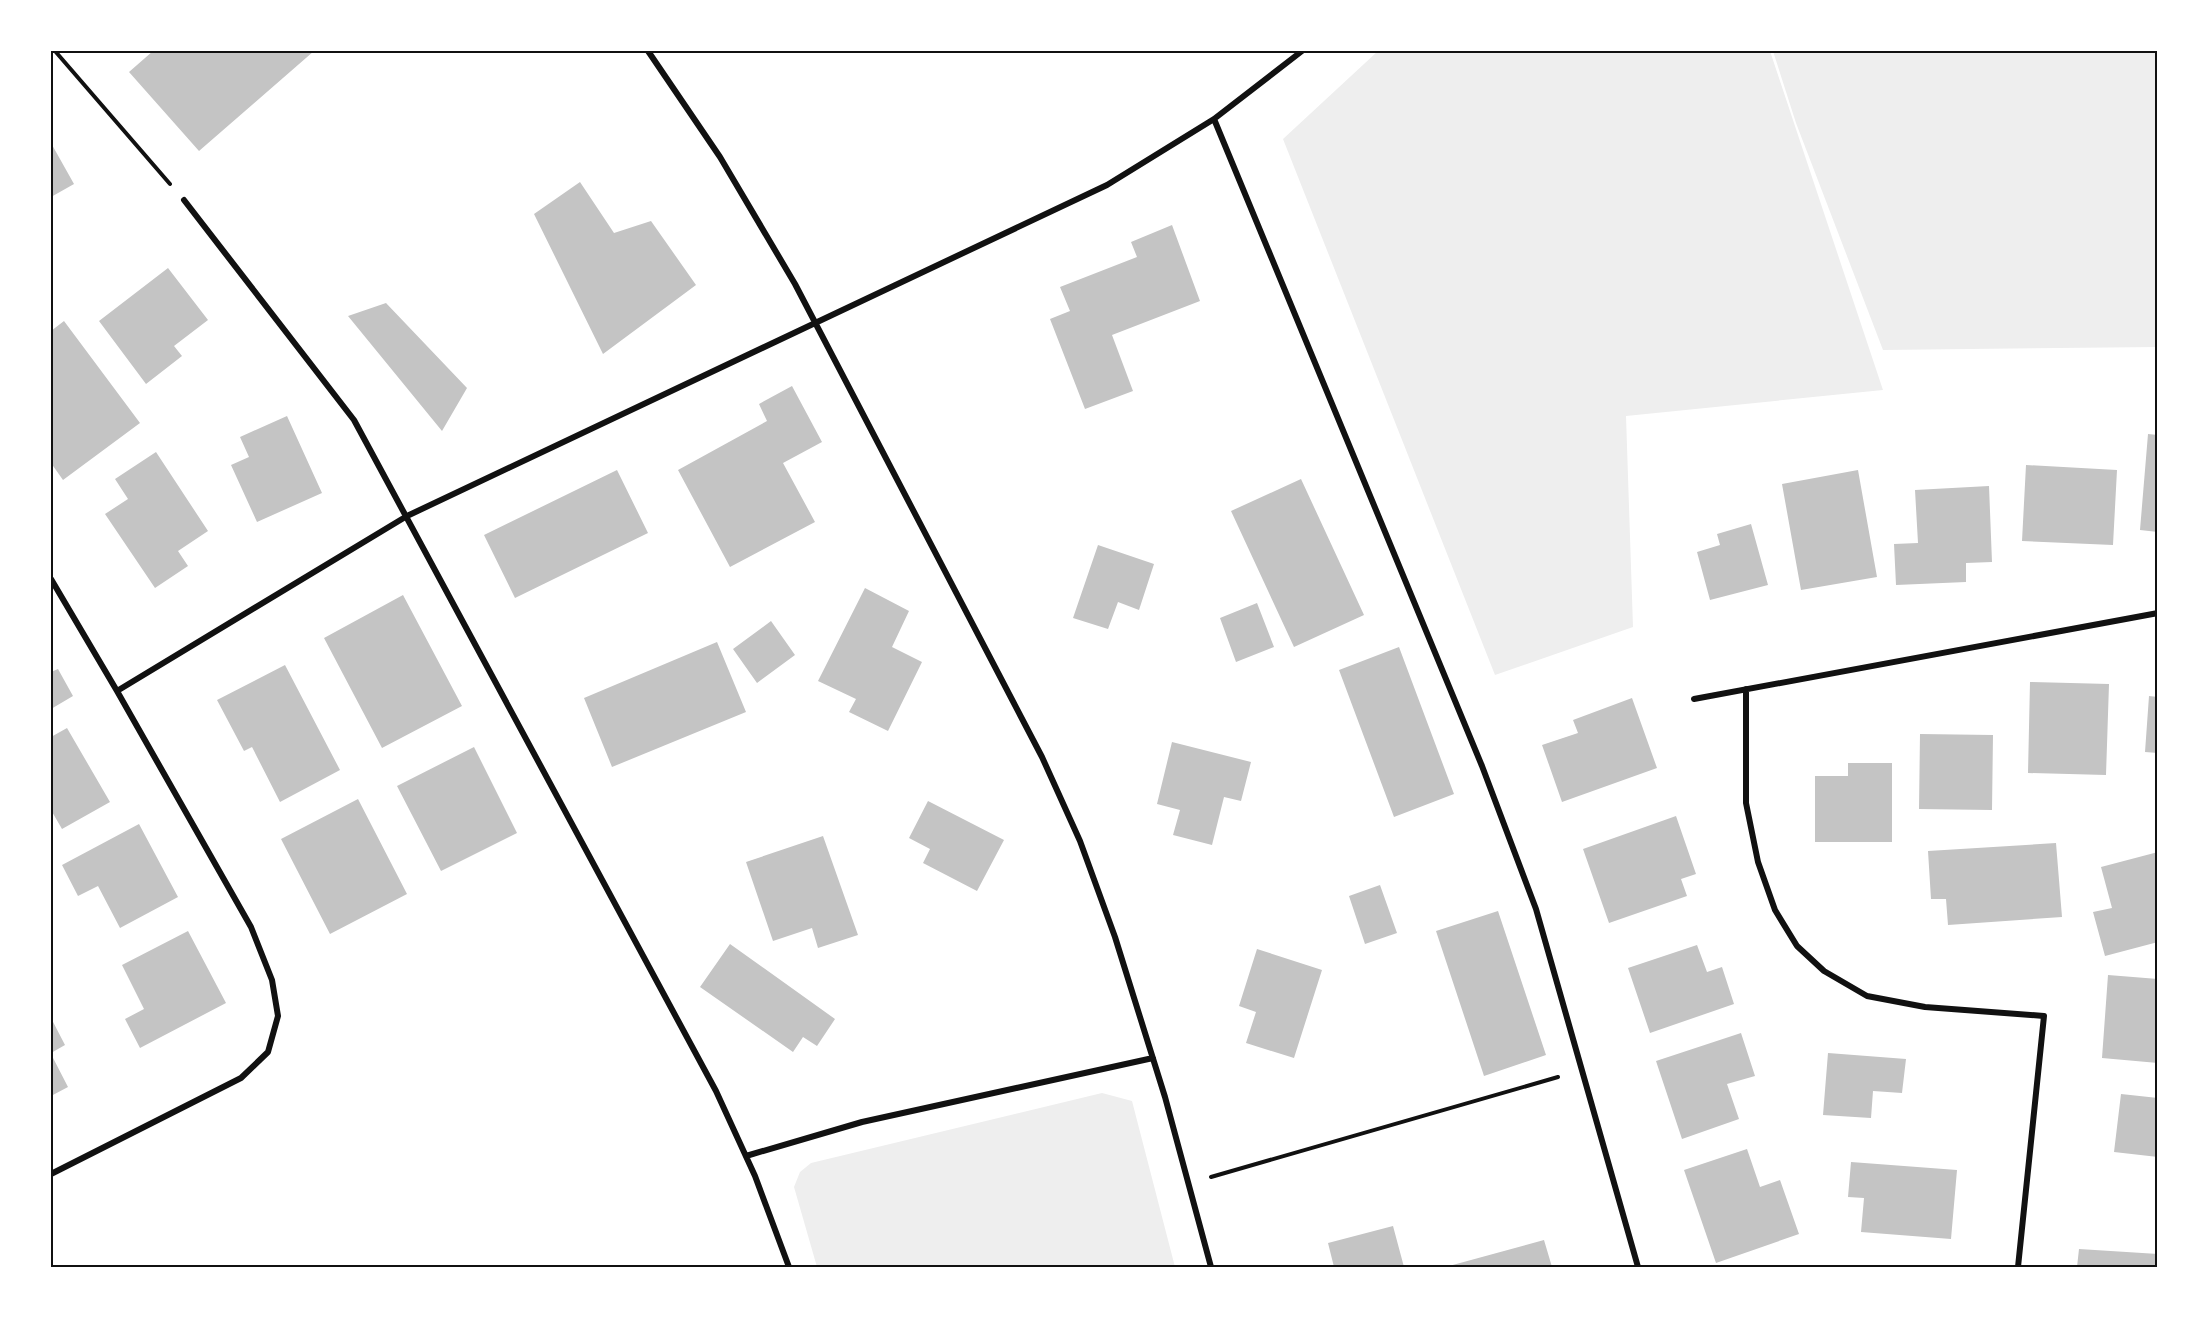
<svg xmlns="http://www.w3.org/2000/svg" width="2209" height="1318" font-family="'DM Sans',sans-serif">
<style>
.green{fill:#eee}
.building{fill:#c4c4c4}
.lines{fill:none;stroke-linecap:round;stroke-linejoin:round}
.path{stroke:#111;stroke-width:4}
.minor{stroke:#111;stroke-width:6}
.neatline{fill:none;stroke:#111;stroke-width:2}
</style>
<rect width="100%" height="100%" fill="#fff"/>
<path class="green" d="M1378,51H1770L1883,390L1626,416L1633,627L1495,675L1283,139Z
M1773,51H2158V347L1883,350L1796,123Z
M1102,1093L1132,1101L1175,1267H817L794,1187L800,1172L811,1163Z"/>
<path class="building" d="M153,51H314L199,151L129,72Z
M51,143L74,184L51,197Z
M580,182L614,233L651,221L696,285L603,354L534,214Z
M1172,225L1200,301L1112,335L1133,391L1085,409L1050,319L1070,311L1060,287L1137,257L1131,242Z
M168,268L208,320L174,346L182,356L146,384L99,321Z
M386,303L467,388L442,431L348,316Z
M64,321L140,423L63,480L51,463V331Z
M792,386L822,442L783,463L815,522L730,567L678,470L767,421L759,404Z
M287,416L322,493L257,522L231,465L249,457L240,437Z
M2148,434L2158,435V532L2140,530Z
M156,452L208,531L178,551L188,566L155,588L105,514L128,499L115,479Z
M2026,465L2117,470L2113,545L2022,541Z
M617,470L648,533L515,598L484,535Z
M1858,470L1877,577L1801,590L1782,484Z
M1301,479L1364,615L1294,647L1231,511Z
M1989,486L1992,562L1966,563V582L1896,585L1894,544L1918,543L1915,490Z
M1751,524L1768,585L1710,600L1697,552L1720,545L1717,534Z
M1098,545L1154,564L1139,610L1118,602L1108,629L1073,618Z
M865,588L909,611L892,647L922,662L888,731L849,712L856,699L818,681Z
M403,595L462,706L382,748L324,638Z
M1257,603L1274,647L1236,662L1220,618Z
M771,621L795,655L757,683L733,649Z
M717,642L746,712L612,767L584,698Z
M1399,647L1454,794L1394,817L1339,670Z
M285,665L340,770L280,802L252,747L244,751L217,700Z
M58,669L73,696L51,709V672Z
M2030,682L2109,684L2106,775L2028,773Z
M2149,696L2158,697V753L2145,752Z
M1632,698L1657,768L1562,802L1542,745L1578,733L1573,720Z
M67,728L110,802L62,829L51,810V737Z
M1920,734L1993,735L1992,810L1919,809Z
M1172,742L1251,762L1241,801L1224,797L1212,845L1173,835L1180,810L1157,804Z
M474,747L517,833L441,871L397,786Z
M1848,763H1892V842H1815V776H1848Z
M358,799L407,894L330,934L281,839Z
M928,801L1004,840L977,891L923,863L930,849L909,838Z
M1676,816L1696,874L1681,879L1687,896L1609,923L1583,849Z
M139,824L178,897L120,928L98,886L78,896L62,865Z
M823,836L858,935L818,948L812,928L773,941L746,862Z
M2056,843L2062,917L1948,925L1946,899H1931L1928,851Z
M2158,852V942L2105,956L2093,912L2112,908L2101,867Z
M1380,885L1397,933L1365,944L1349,896Z
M1498,911L1546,1055L1484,1076L1436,931Z
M188,931L226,1003L140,1048L125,1019L144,1009L122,965Z
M730,944L835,1019L817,1046L803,1037L793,1052L700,987Z
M1697,945L1707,972L1722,967L1734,1004L1650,1033L1628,968Z
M1257,949L1322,970L1294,1058L1246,1043L1256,1012L1239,1006Z
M2108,975L2158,979V1063L2102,1058Z
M51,1018L65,1045L51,1053Z
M1741,1033L1755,1076L1727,1084L1739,1119L1682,1139L1656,1061Z
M1828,1053L1906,1059L1902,1093L1873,1091L1871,1118L1823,1115Z
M51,1054L68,1087L51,1096Z
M2121,1094L2158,1098V1157L2114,1152Z
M1747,1149L1760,1187L1780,1180L1799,1234L1716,1263L1684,1170Z
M1851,1162L1957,1170L1951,1239L1861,1232L1864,1198L1848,1197Z
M1393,1226L1404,1267H1334L1328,1243Z
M1544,1240L1552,1267H1449V1266Z
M2079,1249L2158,1254V1267H2077Z"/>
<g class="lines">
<path class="path" d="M55,51L170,184
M1211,1177L1558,1077"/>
<path class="minor" d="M648,51L720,157L795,284L1042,757L1080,841L1115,937L1165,1097L1211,1267
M1214,119L1482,766L1536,909L1638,1267
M184,200L354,420L716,1091L755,1176L789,1267
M51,579L117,691L251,927L272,980L278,1016L268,1052L241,1078L51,1174
M1746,689V803L1758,862L1775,910L1797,946L1824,971L1867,996L1925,1007L2044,1016L2018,1267
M117,691L407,516L1107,185L1214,119L1302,51
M1694,699L2158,613
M746,1156L862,1122L1153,1058"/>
</g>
<rect width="2209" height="1318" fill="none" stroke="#ffffff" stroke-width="105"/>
<rect x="52" y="52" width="2104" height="1214" class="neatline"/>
</svg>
